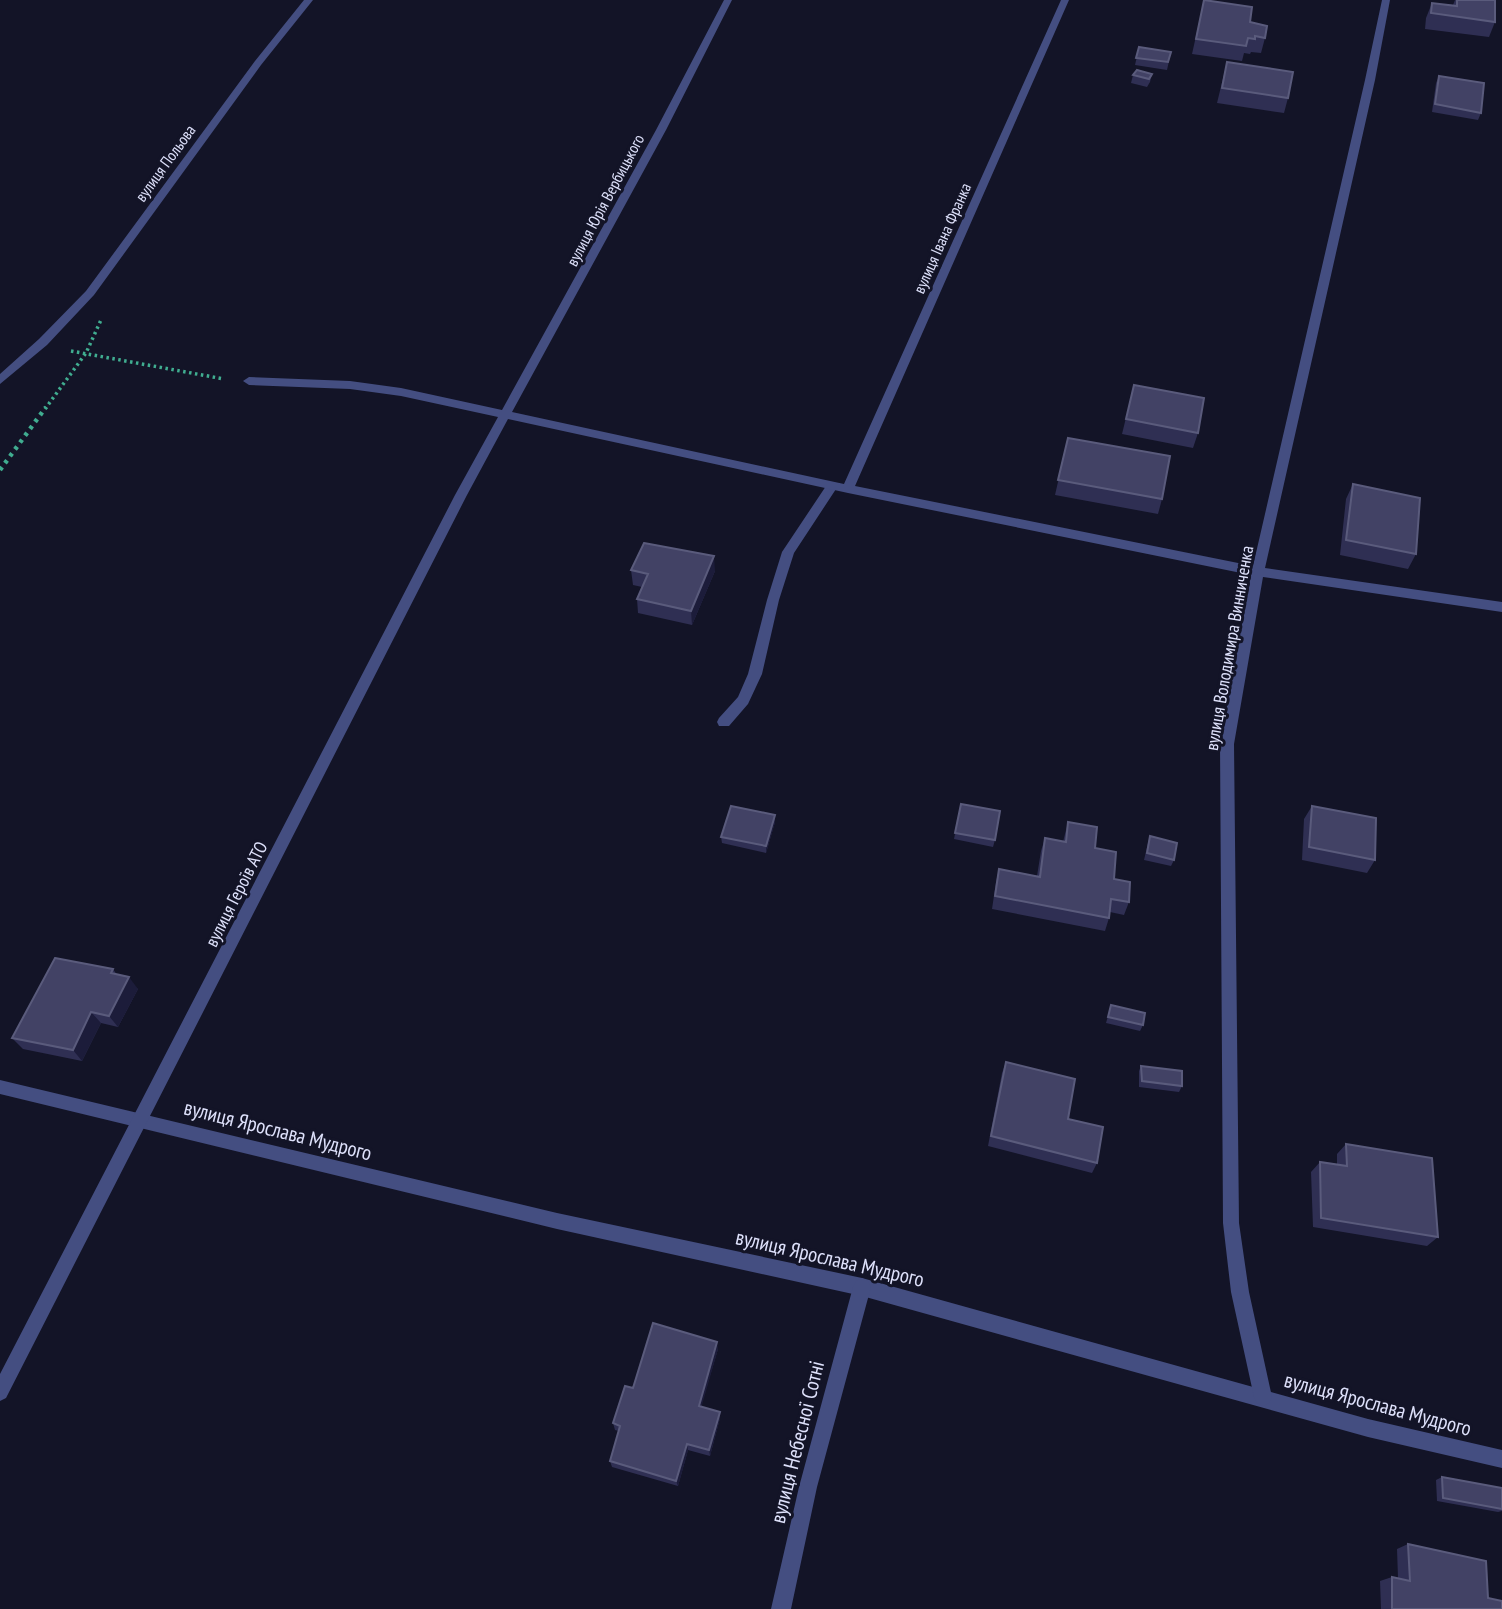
<svg xmlns="http://www.w3.org/2000/svg" width="1502" height="1609" font-family="'PT Sans Narrow',sans-serif">
<style>
.lines{fill:none;stroke-linecap:round;stroke-linejoin:round}
.path-far1{stroke:#40ad90;stroke-width:3.5;stroke-dasharray:2.5 3.5;stroke-linecap:butt}
.path{stroke:#40ad90;stroke-width:4.5;stroke-dasharray:3.5 5;stroke-linecap:butt}
.service{fill:#444e81;fill-rule:evenodd}
.minor{fill:#444e81;fill-rule:evenodd}
.wall{fill:#2f2f53}
.shaded-wall{fill:#1c1c3a}
.building{fill:#424265;stroke:#5a5b7c;stroke-width:2}
.labels{text-anchor:middle;dominant-baseline:central;stroke-width:6;stroke-linejoin:round;paint-order:stroke}
.far-street-label{font-size:16px;fill:#dee1fb;stroke:#131427}
.street-label{font-size:18px;fill:#dee1fb;stroke:#131427}
.near-street-label{font-size:21px;fill:#dee1fb;stroke:#131427}
</style>
<rect width="100%" height="100%" fill="#131427"/>
<g class="lines">
<path class="path-far1" d="M71,351L224,379
M45,409L86,353L101,320"/>
<path class="path" d="M0,470L46,407"/>
<path class="service" d="M832,482L838,486L794,553L779,600L762,674L748,704L729,726H719L717,722L719,718L738,697L748,674L767,600L782,552L828,483Z
M0,1080L557,1213L862,1278L1368,1419L1502,1450V1468L1368,1437L862,1296L557,1229L0,1094Z"/>
<path class="minor" d="M304,0H313L261,65L94,295L47,345L0,384V374L39,339L86,291L255,61Z
M724,0H732L666,130L512,412L844,484L1061,0H1069L855,486L1253,566L1365,80L1382,0H1390L1375,80L1265,568L1502,602V612L1263,577L1234,744L1239,1223L1249,1292L1272,1397L1269,1403L1263,1406L1257,1403L1254,1397L1231,1292L1223,1223L1220,744L1251,575L848,493L508,419L467,495L6,1398L0,1401V1374L455,495L498,417L401,396L350,389L249,385L243,381L249,377L350,381L401,388L502,410L656,130Z
M862,1278L868,1281L871,1287L817,1487L791,1609H771L799,1487L853,1287L856,1281Z"/>
</g>
<path class="wall" d="M1204,0L1250,22L1265,38L1261,53L1251,52L1250,54L1244,53L1242,61L1192,54Z
M1455,0H1495V22L1489,37L1425,29L1426,18L1432,3L1453,5Z
M1139,47L1171,52L1167,70L1135,65Z
M1227,62L1288,98L1284,113L1217,103Z
M1152,74L1150,82L1147,87L1131,83L1133,75Z
M1439,76L1481,113L1478,120L1432,112L1436,83Z
M1134,385L1198,433L1193,448L1122,434Z
M1068,438L1162,499L1158,514L1055,495Z
M1353,484L1416,554L1408,569L1340,555L1346,499Z
M631,570L715,571L692,625L638,613L637,599L642,587L633,585Z
M961,804L995,840L993,847L954,839Z
M1312,806L1375,860L1367,873L1302,860L1304,819Z
M775,815V822L766,853L722,843L721,837Z
M1068,822L1095,848L1129,902L1124,915L1110,912L1109,918L1105,931L992,909L996,882L999,869L1037,876L1041,851L1045,838L1063,842Z
M1150,836L1174,860L1171,866L1144,860L1148,843Z
M113,969L117,975L138,989L118,1027L101,1023L82,1061L23,1049L12,1038Z
M1111,1005L1143,1025L1140,1031L1106,1023Z
M1006,1062L1068,1119L1097,1163L1092,1173L988,1146L1002,1073Z
M1141,1066L1182,1086L1179,1092L1139,1087V1071Z
M1346,1144L1438,1237L1427,1246L1313,1227L1311,1172L1320,1162L1337,1165V1154Z
M718,1349L701,1406L720,1412V1418L710,1456L688,1450L678,1486L612,1467L610,1461L619,1431L615,1430L613,1423L633,1388Z
M1442,1477L1502,1488V1511L1498,1512L1437,1501L1436,1480Z
M1408,1544L1488,1598L1502,1609H1381L1380,1581L1392,1577L1398,1578L1397,1549Z"/>
<path class="shaded-wall" d="M714,556L715,571L692,625L691,611Z
M775,815V822L766,853V846Z
M129,977L138,989L118,1027L109,1016Z
M91,1012L101,1023L82,1061L73,1050Z
M717,1342L718,1349L700,1412L699,1406Z
M720,1412V1418L710,1456L709,1450Z
M687,1444L688,1450L678,1486L676,1481Z"/>
<path class="building" d="M1204,0L1252,7L1250,22L1267,26L1265,38L1255,36V39L1248,38L1246,46L1196,39Z
M1457,0H1495V22L1431,13L1432,3L1457,6Z
M1139,47L1171,52L1168,62L1136,58Z
M1227,62L1293,72L1288,98L1222,88Z
M1137,70L1152,74L1149,79L1133,75Z
M1439,76L1484,83L1481,113L1435,104Z
M1134,385L1204,398L1198,433L1126,419Z
M1068,438L1170,456L1162,499L1058,480Z
M1353,484L1420,498L1416,554L1346,540Z
M644,543L714,556L691,611L637,599L648,574L631,570Z
M961,804L1000,811L995,840L955,833Z
M731,806L775,815L766,846L721,837Z
M1312,806L1376,818L1375,860L1309,847Z
M1068,822L1097,827L1095,848L1116,852L1114,879L1130,882L1129,902L1111,899L1109,918L995,896L999,869L1040,877L1045,838L1066,842Z
M1150,836L1177,843L1174,860L1147,853Z
M55,958L113,969L111,973L129,977L109,1016L91,1012L73,1050L12,1038Z
M1111,1005L1145,1013L1143,1025L1108,1017Z
M1006,1062L1075,1079L1068,1119L1103,1127L1097,1163L991,1136Z
M1141,1066L1182,1071V1086L1142,1081Z
M1346,1144L1432,1158L1438,1237L1321,1218L1320,1162L1347,1166Z
M653,1323L717,1342L699,1406L720,1412L709,1450L687,1444L676,1481L610,1461L620,1426L613,1423L625,1386L633,1388Z
M1442,1477L1502,1488V1509L1443,1498Z
M1408,1544L1486,1561L1488,1598L1502,1601V1609H1392V1577L1410,1581Z"/>
<g class="labels">
<g class="far-street-label">
<text transform="translate(165 163) rotate(-54)">вулиця Польова</text>
<text transform="translate(605 200) rotate(-62)">вулиця Юрія Вербицького</text>
<text transform="translate(942 238) rotate(-66)">вулиця Івана Франка</text>
</g>
<g class="street-label">
<text transform="translate(1229 648) rotate(-80)">вулиця Володимира Винниченка</text>
<text transform="translate(236 894) rotate(-63)">вулиця Героїв АТО</text>
</g>
<g class="near-street-label">
<text transform="translate(278 1130) rotate(14)">вулиця Ярослава Мудрого</text>
<text transform="translate(830 1258) rotate(13)">вулиця Ярослава Мудрого</text>
<text transform="translate(1378 1404) rotate(15)">вулиця Ярослава Мудрого</text>
<text transform="translate(797 1442) rotate(-76)">вулиця Небесної Сотні</text>
</g>
</g>
</svg>
